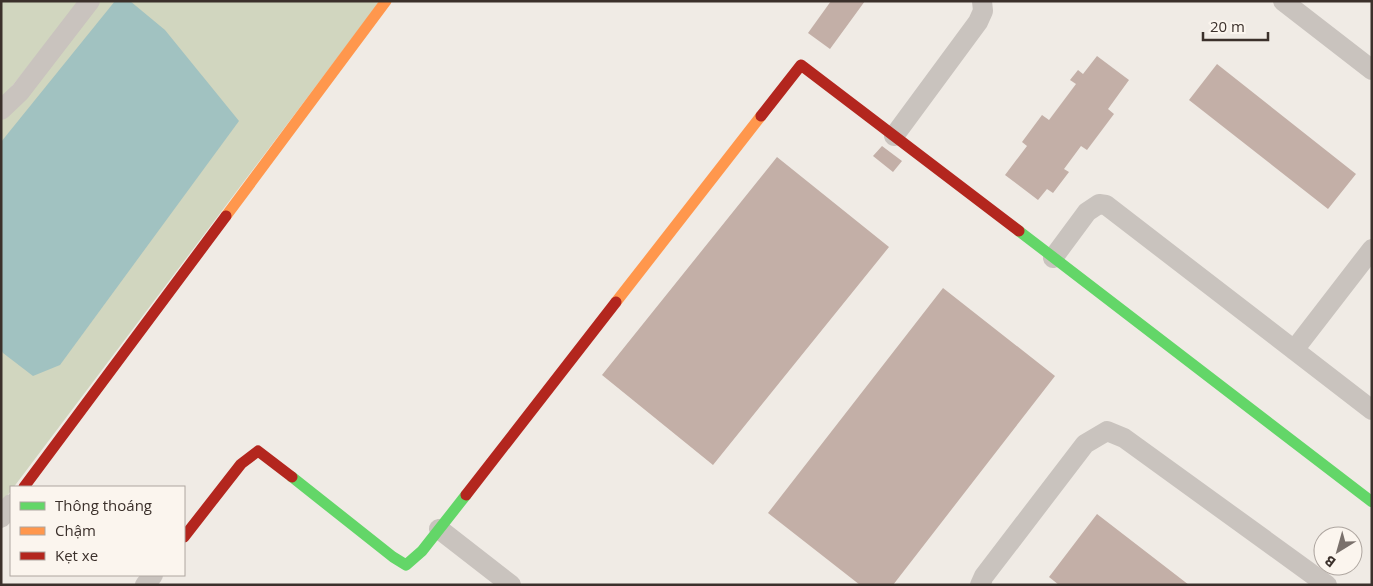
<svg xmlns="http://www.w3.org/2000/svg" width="1373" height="586" font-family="'Open Sans',sans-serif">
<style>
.green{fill:#d1d6bf}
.water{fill:#a1c2c1}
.building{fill:#c3afa7}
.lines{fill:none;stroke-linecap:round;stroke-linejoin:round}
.street{stroke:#c9c3be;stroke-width:20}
.fast{stroke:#63d668;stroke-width:11}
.slow{stroke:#ff974d;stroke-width:11}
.jam{stroke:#b3261e;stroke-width:11}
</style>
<rect width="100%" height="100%" fill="#f0ebe5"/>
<path class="green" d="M1,1H80L1,100Z
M100,1H380L1,504V120L25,99Z"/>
<path class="water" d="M115,1H130L165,30L239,121L60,365L33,376L3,353L1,349V142Z"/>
<path class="building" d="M831,1H865L830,49L808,33Z
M1097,56L1129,80L1108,109L1114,114L1087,150L1081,146L1064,169L1069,172L1053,193L1047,189L1038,200L1005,175L1027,146L1022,142L1042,115L1049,120L1076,84L1070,80L1078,70L1083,74Z
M1217,64L1356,174L1328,209L1189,100Z
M882,146L902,161L893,172L873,156Z
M777,157L889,247L713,465L602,375Z
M943,288L1055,376L893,585H860L768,513Z
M1097,514L1189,585H1059L1049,577Z"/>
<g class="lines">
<path class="street" d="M1283,1L1372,70
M1,110L20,92L90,1
M894,136L978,22L983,11L982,1
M1053,258L1087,212L1099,204L1106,205L1372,410
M1294,350L1372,249
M1,518L11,504
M439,529L511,585
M145,585L153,575
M980,585L984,576L1085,444L1107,431L1124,438L1327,585"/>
<path class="fast" d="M1019,231L1372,502
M292,477L393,557L406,565L422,551L466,495"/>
<path class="slow" d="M226,216L386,1
M616,302L761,116"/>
<path class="jam" d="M761,116L801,65L1019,231
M24,487L226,216
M466,495L616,302
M184,537L241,464L258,451L292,477"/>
</g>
<rect width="1373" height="586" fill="none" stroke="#3b302b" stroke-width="5"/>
<rect x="10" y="486" width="175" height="90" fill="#fbf5ee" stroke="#aea6a0"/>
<rect x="20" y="502" width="25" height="8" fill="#63d668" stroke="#aea6a0"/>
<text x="55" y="511" font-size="15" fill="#3b302b">Thông thoáng</text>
<rect x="20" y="527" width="25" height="8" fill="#ff974d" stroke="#aea6a0"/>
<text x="55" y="536" font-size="15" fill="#3b302b">Chậm</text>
<rect x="20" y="552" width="25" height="8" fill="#b3261e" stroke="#aea6a0"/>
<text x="55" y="561" font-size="15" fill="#3b302b">Kẹt xe</text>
<g transform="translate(1338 551) rotate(217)"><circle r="24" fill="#fbf5ee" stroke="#aea6a0"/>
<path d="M0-4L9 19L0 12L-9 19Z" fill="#7a716c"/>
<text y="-8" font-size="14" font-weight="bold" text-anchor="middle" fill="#3b302b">B</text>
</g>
<path d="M1203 32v8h65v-8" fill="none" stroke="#3b302b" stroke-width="2.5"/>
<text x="1210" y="32" font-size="15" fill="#3b302b" stroke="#fbf5ee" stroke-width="4" paint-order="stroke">20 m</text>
</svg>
